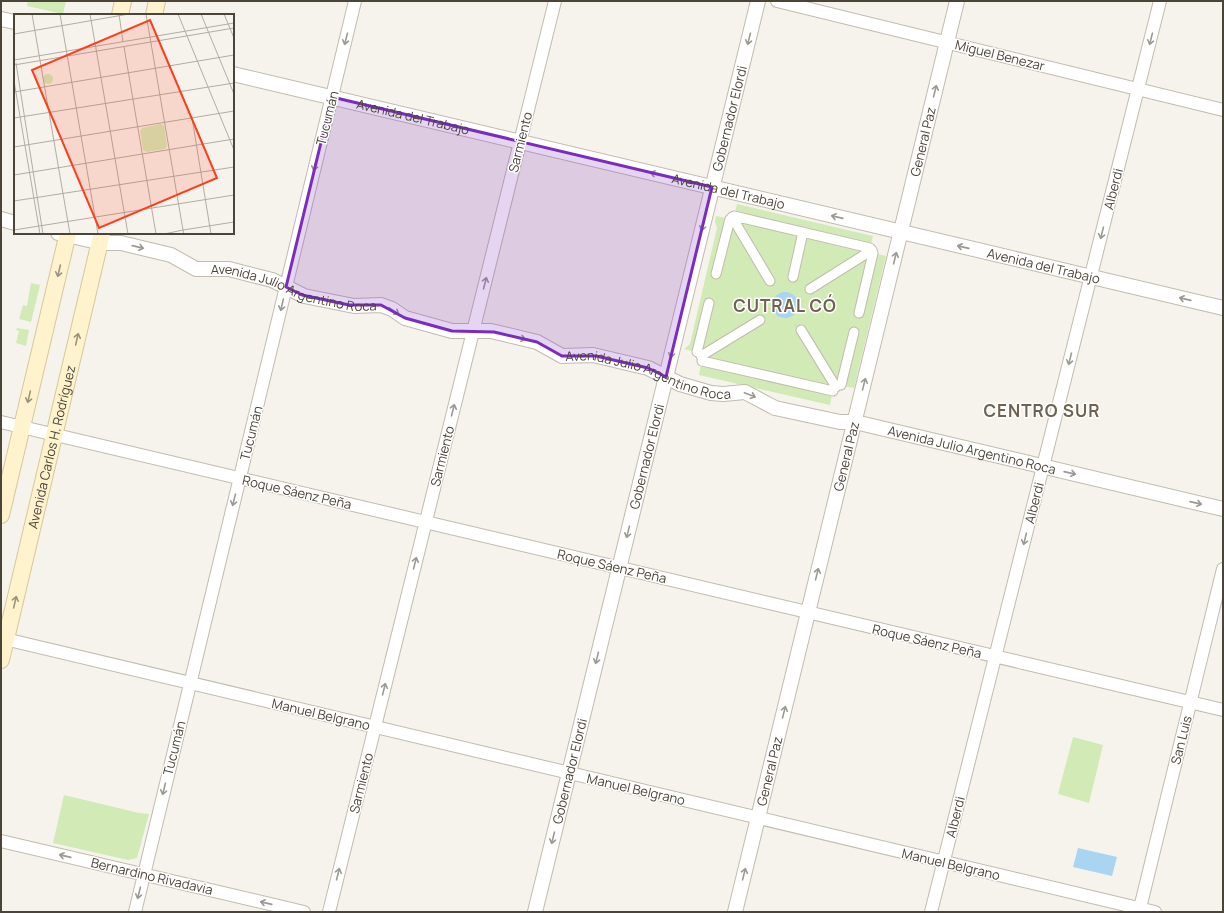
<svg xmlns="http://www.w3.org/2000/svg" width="1224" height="913" font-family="Manrope,sans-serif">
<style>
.green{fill:#d2eab5}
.water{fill:#a9d4f2}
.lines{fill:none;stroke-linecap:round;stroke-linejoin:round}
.pedestrian-casing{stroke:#c2bbae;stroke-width:11}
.minor-casing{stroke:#c2bbae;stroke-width:14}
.tertiary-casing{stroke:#c2bbae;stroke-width:16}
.secondary-casing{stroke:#d6c79b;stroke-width:18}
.pedestrian{stroke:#fff;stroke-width:9}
.minor{stroke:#fff;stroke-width:12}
.tertiary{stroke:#fff;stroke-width:14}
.secondary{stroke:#fff3cd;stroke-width:16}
.oneway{stroke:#9c9892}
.oneway2{stroke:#9c937c}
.marked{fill:#7b2cbf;fill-opacity:0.2;stroke:#7b2cbf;stroke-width:3;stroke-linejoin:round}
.labels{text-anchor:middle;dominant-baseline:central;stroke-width:3;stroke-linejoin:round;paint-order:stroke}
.street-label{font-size:13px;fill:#4b4439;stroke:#fff}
.district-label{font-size:17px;font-weight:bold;letter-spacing:1px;fill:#6e6250;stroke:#fff}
.inset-road{fill:none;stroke:#b2ada4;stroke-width:1}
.view{fill:#fc3f1d;fill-opacity:0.15;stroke:#fc3f1d;stroke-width:2}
.inset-edge{fill:none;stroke:#4b4439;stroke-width:2}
</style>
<rect width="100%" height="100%" fill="#f6f3ec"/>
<path class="green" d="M28,1H66L63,14L27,6Z
M737,204L873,236L870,248L873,253L886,256L854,388L839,385L833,389L830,405L699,375L702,359L699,353L684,349L690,344L717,228L715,222L716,216L730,219L734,216Z
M31,283L40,285L31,322L19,319L23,305L27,306Z
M17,328L29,330L26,346L16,343L19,331L16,330Z
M1073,737L1103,745L1089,803L1058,794Z
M64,795L139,813L149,814L137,858L128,860L53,843Z"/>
<path class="water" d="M772 305a13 13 0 1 1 26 0a13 13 0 1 1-26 0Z
M1078,848L1117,857L1112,876L1073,867Z"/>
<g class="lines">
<g class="pedestrian-casing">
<path id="pedestrian" d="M734,216L870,248
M732,217L770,281
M716,274L730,219
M793,277L803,232
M810,289L872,250
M859,313L873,253
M801,330L836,387
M697,352L709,303
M701,356L760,320
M702,361L833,391
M841,385L854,332"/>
</g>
<g class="minor-casing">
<path id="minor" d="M777,1L1223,110
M1,422L1223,710
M1,638L1155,912
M1,841L304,912
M135,912L355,1
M329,912L555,1
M931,912L1160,1
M1139,912L1223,569"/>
</g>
<g class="tertiary-casing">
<g id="tertiary">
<path d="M1,19L15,22"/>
<path id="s1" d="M233,74L1223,308"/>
<path d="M1,219L15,223"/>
<path id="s2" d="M58,233L102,243H121L171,255L196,269H229L272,280L304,296L354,306L381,305L392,309L405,318L452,331H491L537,342L562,356L593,355L648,368L680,384L711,393L723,394L745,392L775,408L840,422H855L1223,509"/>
<path id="s3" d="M535,912L758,1"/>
<path id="s4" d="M735,912L957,1"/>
</g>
</g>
<g class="secondary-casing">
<g id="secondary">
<path d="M120,15L123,1"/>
<path d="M154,15L157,1"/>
<path d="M1,515L68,233"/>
<path id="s5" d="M1,660L102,233"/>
</g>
</g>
<use href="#pedestrian" class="pedestrian"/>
<use href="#minor" class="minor"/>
<use href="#tertiary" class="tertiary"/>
<use href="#secondary" class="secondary"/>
</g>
<defs><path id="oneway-shaft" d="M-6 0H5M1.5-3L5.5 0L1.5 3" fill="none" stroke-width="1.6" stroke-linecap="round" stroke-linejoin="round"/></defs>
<g class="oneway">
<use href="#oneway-shaft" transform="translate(346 39) rotate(104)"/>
<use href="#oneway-shaft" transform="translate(749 39) rotate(104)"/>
<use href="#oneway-shaft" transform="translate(1151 39) rotate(104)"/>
<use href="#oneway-shaft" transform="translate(935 91) rotate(-76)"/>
<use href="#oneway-shaft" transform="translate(315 165) rotate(104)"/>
<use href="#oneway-shaft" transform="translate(656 174) rotate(-167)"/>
<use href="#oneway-shaft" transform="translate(837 217) rotate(-167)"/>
<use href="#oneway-shaft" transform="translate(703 225) rotate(104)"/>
<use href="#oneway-shaft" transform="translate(1102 233) rotate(104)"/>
<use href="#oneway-shaft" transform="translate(138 247) rotate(13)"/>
<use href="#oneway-shaft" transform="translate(963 247) rotate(-167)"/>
<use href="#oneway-shaft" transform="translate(895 258) rotate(-76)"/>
<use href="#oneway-shaft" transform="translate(485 283) rotate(-76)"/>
<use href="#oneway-shaft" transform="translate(1185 299) rotate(-167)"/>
<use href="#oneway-shaft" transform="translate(282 305) rotate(103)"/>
<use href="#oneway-shaft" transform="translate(394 311) rotate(34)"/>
<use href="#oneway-shaft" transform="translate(520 338) rotate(13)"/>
<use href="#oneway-shaft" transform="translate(672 352) rotate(104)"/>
<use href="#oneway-shaft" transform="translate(1070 359) rotate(104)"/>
<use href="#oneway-shaft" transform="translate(864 384) rotate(-76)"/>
<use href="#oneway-shaft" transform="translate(750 395) rotate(21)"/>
<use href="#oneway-shaft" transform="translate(453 410) rotate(-76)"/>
<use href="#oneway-shaft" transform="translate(1070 473) rotate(13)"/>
<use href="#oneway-shaft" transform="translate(234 500) rotate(104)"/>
<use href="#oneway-shaft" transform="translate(1196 503) rotate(13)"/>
<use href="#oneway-shaft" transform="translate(628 532) rotate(104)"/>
<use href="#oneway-shaft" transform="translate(1025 539) rotate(104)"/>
<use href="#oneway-shaft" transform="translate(415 563) rotate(-76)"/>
<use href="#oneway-shaft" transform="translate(817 574) rotate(-76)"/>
<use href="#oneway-shaft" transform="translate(597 658) rotate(104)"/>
<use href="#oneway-shaft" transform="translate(384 689) rotate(-76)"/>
<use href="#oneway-shaft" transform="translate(784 712) rotate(-76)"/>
<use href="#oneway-shaft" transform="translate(164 789) rotate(104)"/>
<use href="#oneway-shaft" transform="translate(553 838) rotate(104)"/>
<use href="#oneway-shaft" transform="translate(65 856) rotate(-167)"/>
<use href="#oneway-shaft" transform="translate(338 874) rotate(-76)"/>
<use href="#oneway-shaft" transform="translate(744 874) rotate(-76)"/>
<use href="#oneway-shaft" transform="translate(139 893) rotate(104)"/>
<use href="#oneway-shaft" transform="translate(266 903) rotate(-167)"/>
</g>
<g class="oneway2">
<use href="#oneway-shaft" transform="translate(59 271) rotate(103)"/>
<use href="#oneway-shaft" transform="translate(77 339) rotate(-77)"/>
<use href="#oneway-shaft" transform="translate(29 397) rotate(103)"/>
<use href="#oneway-shaft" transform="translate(15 602) rotate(-77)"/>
</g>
<path class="marked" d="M332,97L712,187L666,377L648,368L596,356H562L537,342L494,332L452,331L405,318L381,305H349L302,295L286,287Z"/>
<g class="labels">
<g class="street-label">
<text transform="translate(1000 55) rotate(14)">Miguel Benezar</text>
<text stroke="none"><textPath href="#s1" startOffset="185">Avenida del Trabajo</textPath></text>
<text transform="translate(327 118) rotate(-76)">Tucumán</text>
<text stroke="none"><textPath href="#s3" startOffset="817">Gobernador Elordi</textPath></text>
<text transform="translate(520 142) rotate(-76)">Sarmiento</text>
<text stroke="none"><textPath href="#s4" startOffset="793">General Paz</textPath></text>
<text transform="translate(1113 189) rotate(-76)">Alberdi</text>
<text stroke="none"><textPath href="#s1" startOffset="509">Avenida del Trabajo</textPath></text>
<text stroke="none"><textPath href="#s1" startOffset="833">Avenida del Trabajo</textPath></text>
<text stroke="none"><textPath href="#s2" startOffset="245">Avenida Julio Argentino Roca</textPath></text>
<text stroke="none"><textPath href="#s2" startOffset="616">Avenida Julio Argentino Roca</textPath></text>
<text transform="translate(251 433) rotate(-76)">Tucumán</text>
<text stroke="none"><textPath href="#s5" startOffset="219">Avenida Carlos H. Rodríguez</textPath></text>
<text stroke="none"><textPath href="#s2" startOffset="952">Avenida Julio Argentino Roca</textPath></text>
<text transform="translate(442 456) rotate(-76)">Sarmiento</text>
<text stroke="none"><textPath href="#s3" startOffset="469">Gobernador Elordi</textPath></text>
<text stroke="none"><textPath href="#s4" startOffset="469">General Paz</textPath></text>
<text transform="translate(297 492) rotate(13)">Roque Sáenz Peña</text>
<text transform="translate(1034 503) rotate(-76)">Alberdi</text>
<text transform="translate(612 566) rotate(13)">Roque Sáenz Peña</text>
<text transform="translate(927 641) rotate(13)">Roque Sáenz Peña</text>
<text transform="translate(321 714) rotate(13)">Manuel Belgrano</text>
<text transform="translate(1181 740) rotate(-76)">San Luis</text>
<text transform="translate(174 748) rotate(-76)">Tucumán</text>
<text stroke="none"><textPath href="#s3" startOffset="145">Gobernador Elordi</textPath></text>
<text stroke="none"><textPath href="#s4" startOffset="145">General Paz</textPath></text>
<text transform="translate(361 783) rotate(-76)">Sarmiento</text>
<text transform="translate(636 789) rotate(13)">Manuel Belgrano</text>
<text transform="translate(955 817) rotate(-76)">Alberdi</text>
<text transform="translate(951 864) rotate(13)">Manuel Belgrano</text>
<text transform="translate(152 876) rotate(13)">Bernardino Rivadavia</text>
</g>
<g class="district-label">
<text x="785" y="305">CUTRAL CÓ</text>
<text x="1042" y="410">CENTRO SUR</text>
</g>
</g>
<g transform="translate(14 14)">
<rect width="220" height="220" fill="#f6f3ec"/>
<path d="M29 65a5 5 0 1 1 10 0a5 5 0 1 1-10 0ZM147,110L150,112L153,132L151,135L133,138L129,136L126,117L128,114Z" fill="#d2eab5"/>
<path class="inset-road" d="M18,0L56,220M46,0L84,220M76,0L114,220M105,0L109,28M132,0L169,216L220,208M164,0L220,136M187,0L220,80M210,0L220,24M0,20L115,0M110,33L142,220M0,46L220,9M2,49L29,220M0,51L220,14M0,67L26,220M0,78L220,41M0,104L220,69M178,104L197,220M0,133L220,97M0,161L220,125M0,187L220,153M0,216L220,181M150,220L169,216L170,220"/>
<path class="view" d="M136,6L203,164L85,214L18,56Z"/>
<rect width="220" height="220" class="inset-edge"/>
</g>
<rect width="1224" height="913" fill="none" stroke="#4b4439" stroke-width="4"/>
</svg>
